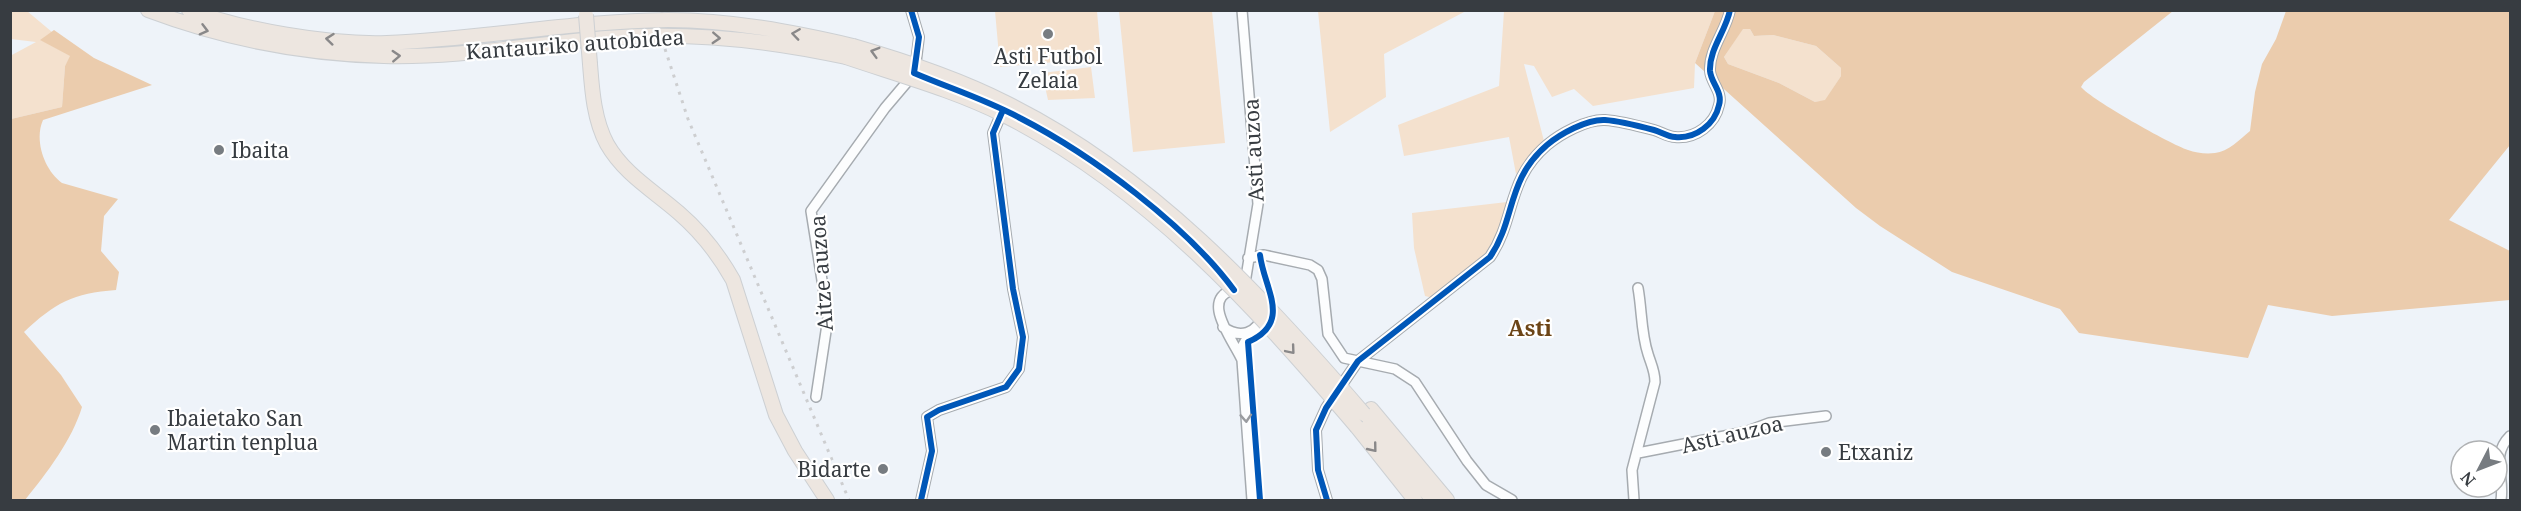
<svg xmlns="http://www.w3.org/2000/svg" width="2521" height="511" font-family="'Noto Serif',serif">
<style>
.green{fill:#f4e1ce}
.forest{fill:#ebccad;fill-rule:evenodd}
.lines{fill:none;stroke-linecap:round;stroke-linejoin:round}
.minor-casing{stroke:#a6abb0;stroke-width:12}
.highway-casing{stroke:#cdd0d3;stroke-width:16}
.minor{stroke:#fcfdfe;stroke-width:9}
.highway{stroke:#ede6e0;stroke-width:14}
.rail{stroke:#cdced0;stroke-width:3;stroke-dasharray:3 6;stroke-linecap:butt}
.highway-bridge-casing{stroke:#cdd0d3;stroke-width:16;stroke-linecap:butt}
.highway-bridge{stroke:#ede6e0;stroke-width:14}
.cycleway-casing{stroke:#fff;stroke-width:10}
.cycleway{stroke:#0057b8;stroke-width:6}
.oneway{stroke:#898889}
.oneway2{stroke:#9a9ca0}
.poi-dot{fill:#777c81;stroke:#fff;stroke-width:2}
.labels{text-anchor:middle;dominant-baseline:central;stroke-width:4.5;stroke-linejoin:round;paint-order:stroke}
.street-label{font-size:21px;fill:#373c41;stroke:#fff}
.poi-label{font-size:21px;fill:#373c41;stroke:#fff;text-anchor:start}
.neighbourhood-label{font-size:22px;font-weight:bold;fill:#6c4517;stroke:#fff}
</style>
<rect width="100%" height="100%" fill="#eef3f9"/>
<path class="green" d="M11,11H27L52,32L41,40L71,56L65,66L62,107L11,119L10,56L36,42L11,39Z
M995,11H1097L1101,58L1000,67Z
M1119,11H1212L1225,143L1133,152Z
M1318,11V10L1466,11L1384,54L1386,97L1330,132Z
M1504,11H1715L1695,63L1694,88L1593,106L1574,89L1552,97L1534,66L1524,64L1544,141L1516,174L1509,137L1404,156L1398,125L1499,86Z
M1743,28L1750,29L1754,36L1773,35L1816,46L1841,68V76L1825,101L1815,102L1779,83L1728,64L1724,57Z
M1091,67L1095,98L1048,100L1042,73Z
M1507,202L1497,236L1485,256L1433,298L1425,296L1414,248L1412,213Z"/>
<path class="forest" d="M1715,11H2173L2084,82L2081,87C2092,100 2170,144 2188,150C2196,153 2206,154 2215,153C2228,152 2240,139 2250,131L2255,92L2262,64L2276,39L2286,11H2510V145L2449,220L2510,251V300L2332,316L2268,305L2248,358L2079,333L2060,309L1952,272L1880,226L1856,208L1695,63ZM1743,29H1750L1754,36L1773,35L1816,46L1841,68V76L1825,100L1815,102L1779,83L1728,64L1724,57Z
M54,30L94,58L152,85L43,120C34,140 44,170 62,183L118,199L104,216L101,251L119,272L116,290C73,293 55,303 24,332L61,375L82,407C72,440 47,473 25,500H11V119L62,107L65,66L70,56L40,40Z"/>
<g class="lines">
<g class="minor-casing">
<path id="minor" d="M911,10L919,37L915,70
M1242,10L1258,204L1245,283
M1248,258L1264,255L1310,265L1318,270L1322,279L1328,334L1344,358L1395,369L1415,382L1467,461L1486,485L1512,500
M1238,289C1196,295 1234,341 1242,360
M1223,327C1240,339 1257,334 1263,314
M1251,331L1243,345L1242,360L1252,500
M816,397L828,318L811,211L885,108L913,75
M1638,453L1745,432L1769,423L1826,416
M921,500L932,451L927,417L939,410L1006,387L1019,369L1023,337L1013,289L993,133L1003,110
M1327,500L1318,470L1316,430L1326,408L1358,361L1490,257C1516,219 1506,180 1547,145C1560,134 1587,119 1605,120C1620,121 1639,126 1654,130C1661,132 1668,137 1675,137C1696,139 1715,124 1719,105C1723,92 1711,83 1710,71C1709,49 1726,31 1730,10
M1634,500L1632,470L1655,382C1655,371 1651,364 1648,354C1641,333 1642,310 1638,288
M2501,500C2505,476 2490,456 2510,436"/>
</g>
<g class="highway-casing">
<path id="highway" d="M148,10C225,39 302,54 384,56C456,58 534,44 606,38C687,31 768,40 846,57
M189,10C243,30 329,45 387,43C481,39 574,21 668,20C730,20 793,32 853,46
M590,64C592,90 594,120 607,144C624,174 654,191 679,213C701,232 719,255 733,280L776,415L795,451L827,500
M1371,409L1447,500
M1364,414L1433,500
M1357,427L1415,500"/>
</g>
<use href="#minor" class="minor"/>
<use href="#highway" class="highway"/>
<path class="rail" d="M662,13V10
M665,49L688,119L849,500"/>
<g class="highway-bridge-casing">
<path id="highway-bridge" d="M586,15L590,64
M853,46C905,61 957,78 1006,103C1150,174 1261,294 1364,414
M846,57C899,75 954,90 1004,115C1147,187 1255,307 1357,427"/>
</g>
<use href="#highway-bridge" class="highway-bridge"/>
<g class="cycleway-casing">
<path id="cycleway" d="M911,10L919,37L914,73C949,88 987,100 1020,118C1092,155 1186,225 1234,290
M921,500L932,451L927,417L939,410L1006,387L1019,369L1023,337L1013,289L993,133L1003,110
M1260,500L1248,342C1293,322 1264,289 1260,255
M1327,500L1318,470L1316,430L1326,408L1358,361L1490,257C1516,219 1506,180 1547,145C1560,134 1587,119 1605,120C1620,121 1639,126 1654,130C1661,132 1668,137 1675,137C1696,139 1715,124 1719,105C1723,92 1711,83 1710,71C1709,49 1726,31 1730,10"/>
</g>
<use href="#cycleway" class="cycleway"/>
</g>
<defs><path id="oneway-chevron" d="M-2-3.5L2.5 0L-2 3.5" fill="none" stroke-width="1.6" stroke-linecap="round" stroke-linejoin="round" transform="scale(1.5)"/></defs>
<g class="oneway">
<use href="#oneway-chevron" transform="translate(204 30) rotate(15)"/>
<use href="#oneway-chevron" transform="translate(796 34) rotate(-172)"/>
<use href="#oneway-chevron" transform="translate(716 38) rotate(3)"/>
<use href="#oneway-chevron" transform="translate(330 39) rotate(-174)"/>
<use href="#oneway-chevron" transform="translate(875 52) rotate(-164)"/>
<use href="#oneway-chevron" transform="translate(396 56) rotate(-3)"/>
<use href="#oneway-chevron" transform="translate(1291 350) rotate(50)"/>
<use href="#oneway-chevron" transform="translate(1373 448) rotate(51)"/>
</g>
<use class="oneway2" href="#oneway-chevron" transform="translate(1246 418) rotate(86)"/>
<g class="poi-dot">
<circle cx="1048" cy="34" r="6"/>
<circle cx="219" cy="150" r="6"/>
<circle cx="155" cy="430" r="6"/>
<circle cx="1826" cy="452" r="6"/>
<circle cx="883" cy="469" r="6"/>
</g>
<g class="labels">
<g class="street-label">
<text transform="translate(575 44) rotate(-4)">Kantauriko autobidea</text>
<text transform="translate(1253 150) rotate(-93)">Asti auzoa</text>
<text transform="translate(821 273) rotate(-94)">Aitze auzoa</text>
<text transform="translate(1732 434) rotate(-13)">Asti auzoa</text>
</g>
<g class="poi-label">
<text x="1048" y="56" text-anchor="middle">Asti Futbol<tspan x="1048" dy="24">Zelaia</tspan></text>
<text x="231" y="150">Ibaita</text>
<text x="167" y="418">Ibaietako San<tspan x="167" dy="24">Martin tenplua</tspan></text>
<text x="1838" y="452">Etxaniz</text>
<text x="871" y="469" text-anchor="end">Bidarte</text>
</g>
<g class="neighbourhood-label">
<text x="1530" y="327">Asti</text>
</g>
</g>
<rect width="2521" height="511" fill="none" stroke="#373c41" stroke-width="24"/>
<g transform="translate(2479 469) rotate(228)"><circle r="28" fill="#ffffff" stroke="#afb1b3" stroke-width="1.5"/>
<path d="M0-4.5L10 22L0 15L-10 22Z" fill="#777c81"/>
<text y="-9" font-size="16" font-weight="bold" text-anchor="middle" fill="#373c41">N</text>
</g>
</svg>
